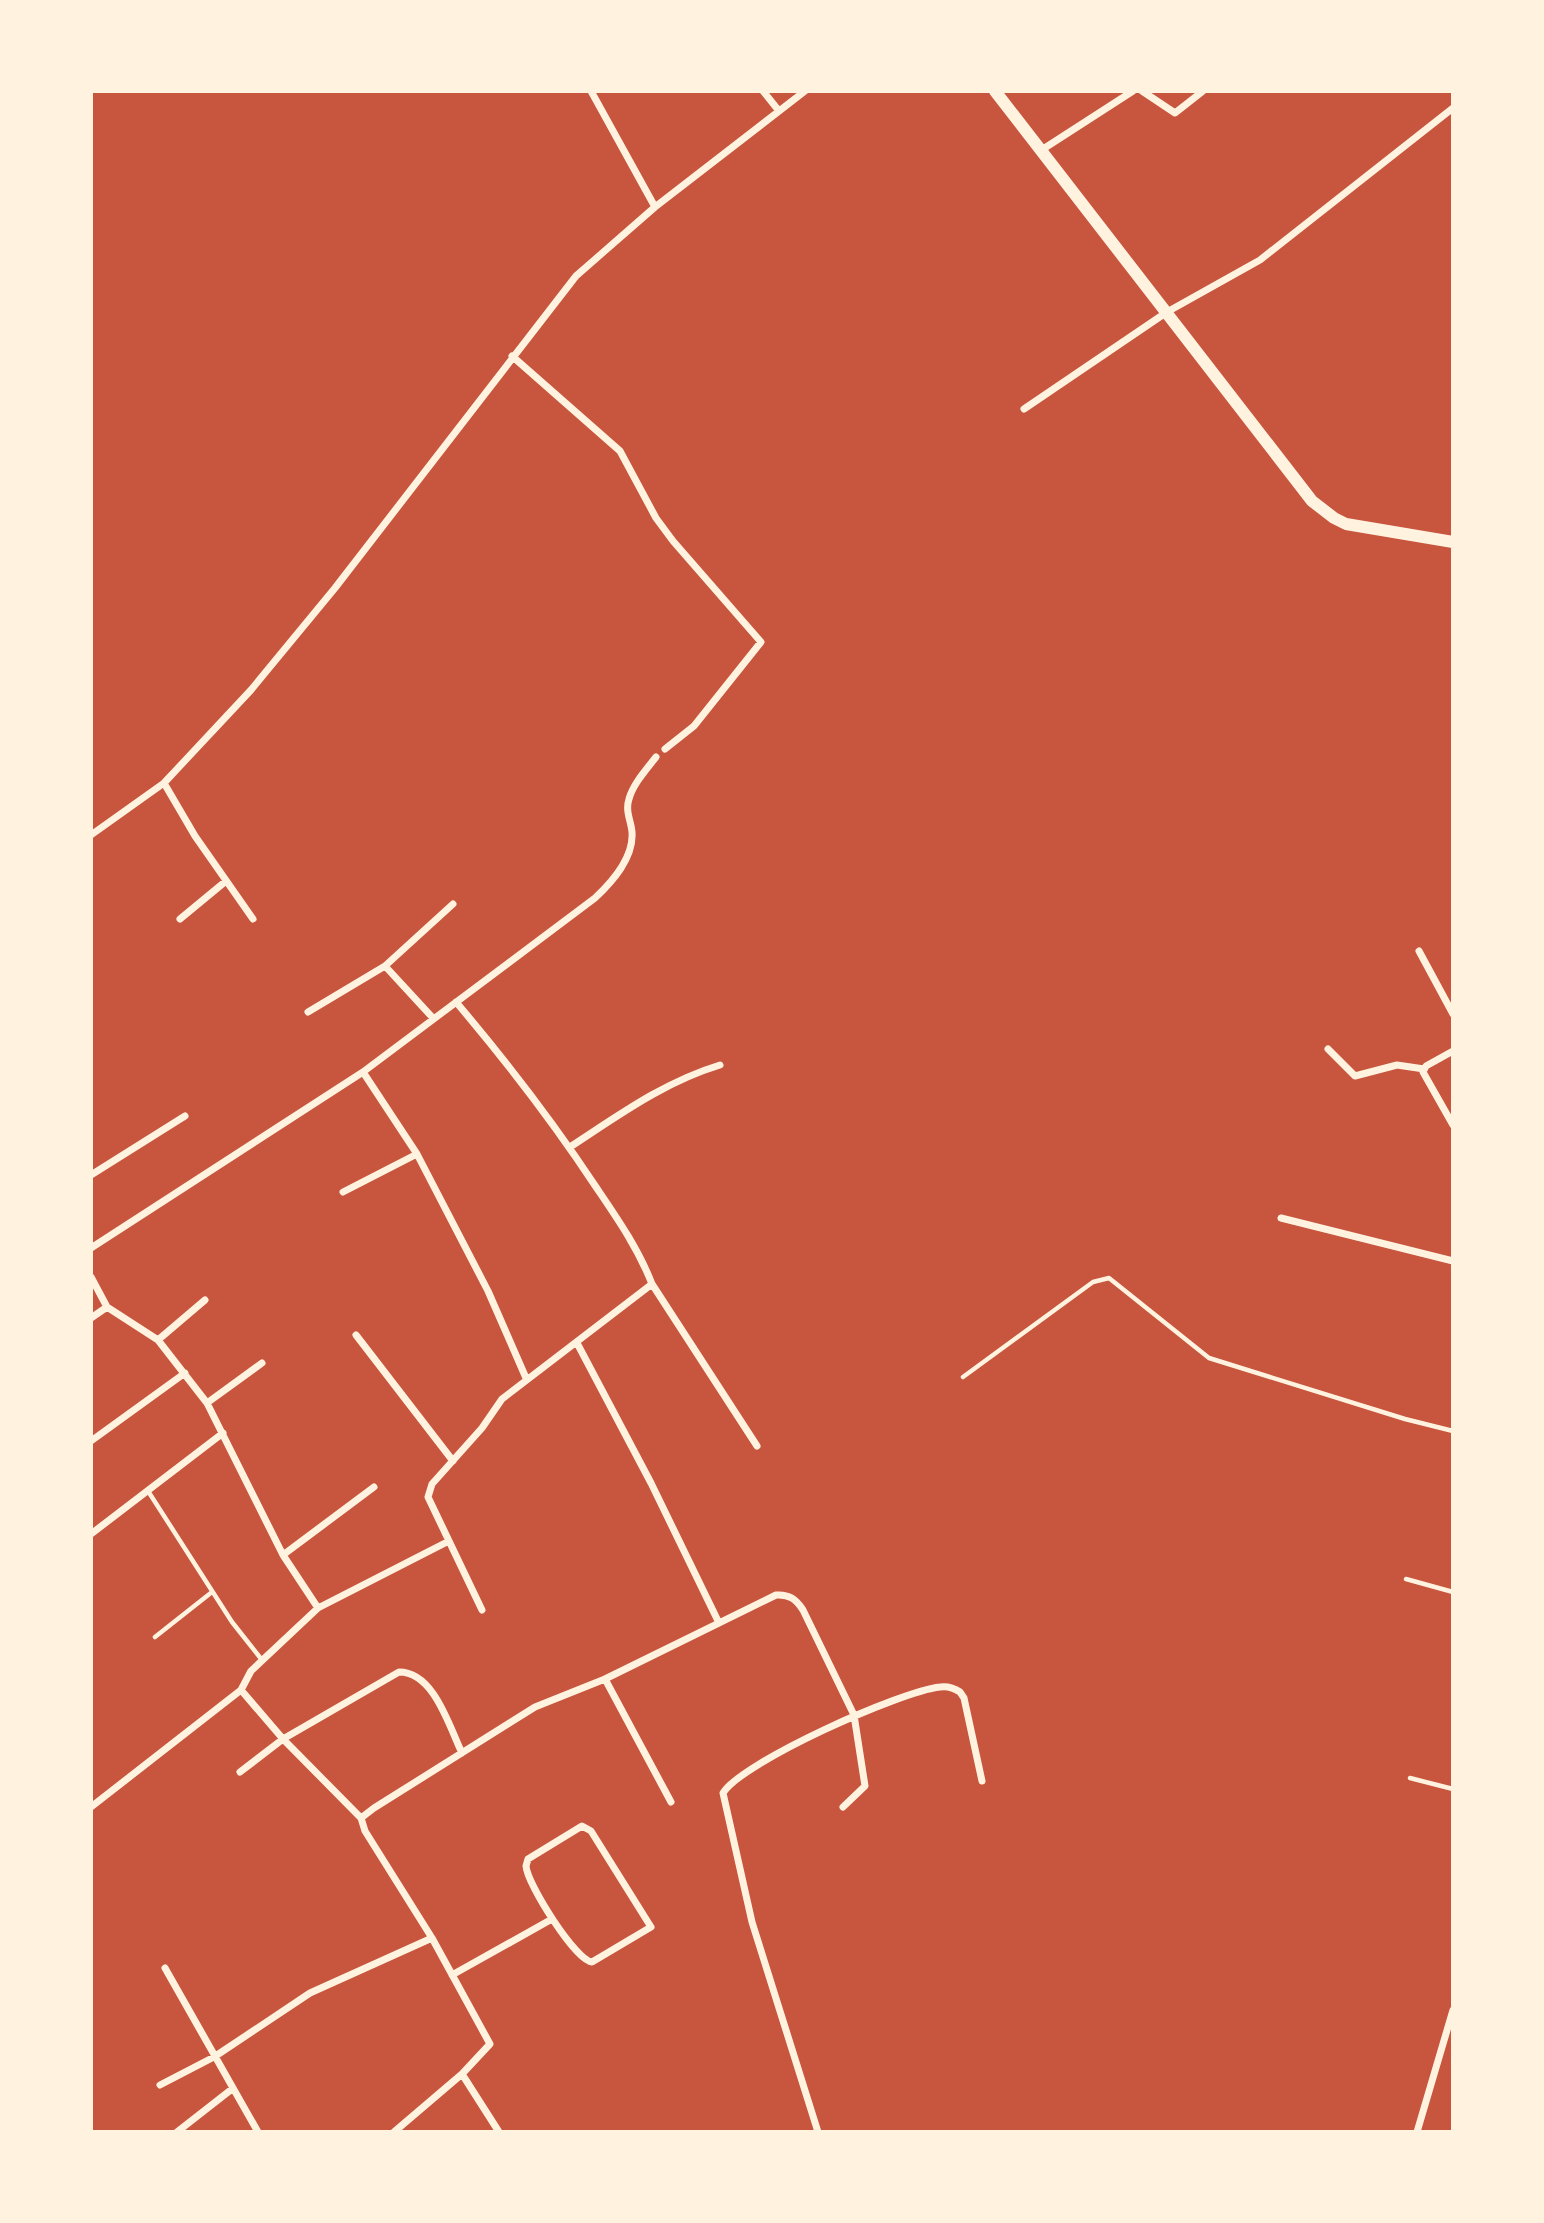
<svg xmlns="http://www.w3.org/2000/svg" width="1544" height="2223" font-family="'Varela Round',sans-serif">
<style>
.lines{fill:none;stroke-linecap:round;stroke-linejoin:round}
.service{stroke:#fff3e0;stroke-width:4.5}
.minor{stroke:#fff3e0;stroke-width:7}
.tertiary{stroke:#fff3e0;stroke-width:12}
</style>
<rect width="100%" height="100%" fill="#c8553d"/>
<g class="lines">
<path class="service" d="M963,1377L1093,1282L1109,1278L1209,1358L1405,1419L1453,1431
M148,1491L232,1622L262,1660
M1406,1579L1453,1592
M155,1637L212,1592
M1410,1778L1453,1789"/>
<path class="minor" d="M591,91L655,207
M763,91L779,111
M1142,91L1175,113L1203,91
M1040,151L1133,91
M512,356L620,451L656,518L673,541L761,642L694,726L665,749
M1024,409L1167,312L1260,260L1453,108
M164,783L195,836L253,919
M91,835L164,783L251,690L335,588L576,276L655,207L805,91
M180,919L226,881
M1419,951L1453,1014
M456,1002C506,1061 553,1122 596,1187C617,1218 638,1248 652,1284L502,1399L482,1428L432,1484L428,1497L482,1610
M308,1012L385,966
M433,1018L385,966L453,904
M1328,1049L1355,1076L1397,1065L1424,1069
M1453,1051L1426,1066L1423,1072L1453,1125
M363,1072L417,1154L488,1291L526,1378
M570,1147C619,1115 664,1082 720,1065
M91,1175L185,1116
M343,1192L417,1154
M1281,1218L1453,1261
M91,1248L363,1072L595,898C612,882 634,858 632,832C631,821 625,811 629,799C633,784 646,770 656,757
M91,1277L107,1307L158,1340L207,1403L283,1555L318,1608
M652,1284L757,1446
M91,1318L107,1307
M356,1335L453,1461
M158,1340L205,1300
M577,1343L651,1483L719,1623
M207,1403L262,1363
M91,1441L185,1373
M91,1534L223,1433
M283,1555L374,1487
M605,1679L671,1802
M241,1690L283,1739L361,1818
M240,1772L283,1739L399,1672C434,1672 449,1726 462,1753
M91,1807L241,1690L251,1671L318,1608L449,1541
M582,1826L591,1831L651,1927L592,1962C576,1961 527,1884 526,1866L528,1859Z
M165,1968L258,2132
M452,1975L552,1919
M462,2074L499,2132
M160,2085L214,2057L310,1993L432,1938
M177,2132L232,2089
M394,2132L462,2074L490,2044L432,1938L365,1831L361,1818L374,1808L535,1707L605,1679L776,1595C789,1594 796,1599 803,1610L854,1715L865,1786L843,1807
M818,2132L752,1922L723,1793C742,1762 901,1691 940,1687C947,1686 954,1688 960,1692L964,1698L982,1781
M1417,2132L1453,2010"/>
<path class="tertiary" d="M995,91L1312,501L1334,518L1346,524L1453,542"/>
</g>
<rect width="1544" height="2223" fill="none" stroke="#fff3e0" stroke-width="186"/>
</svg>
